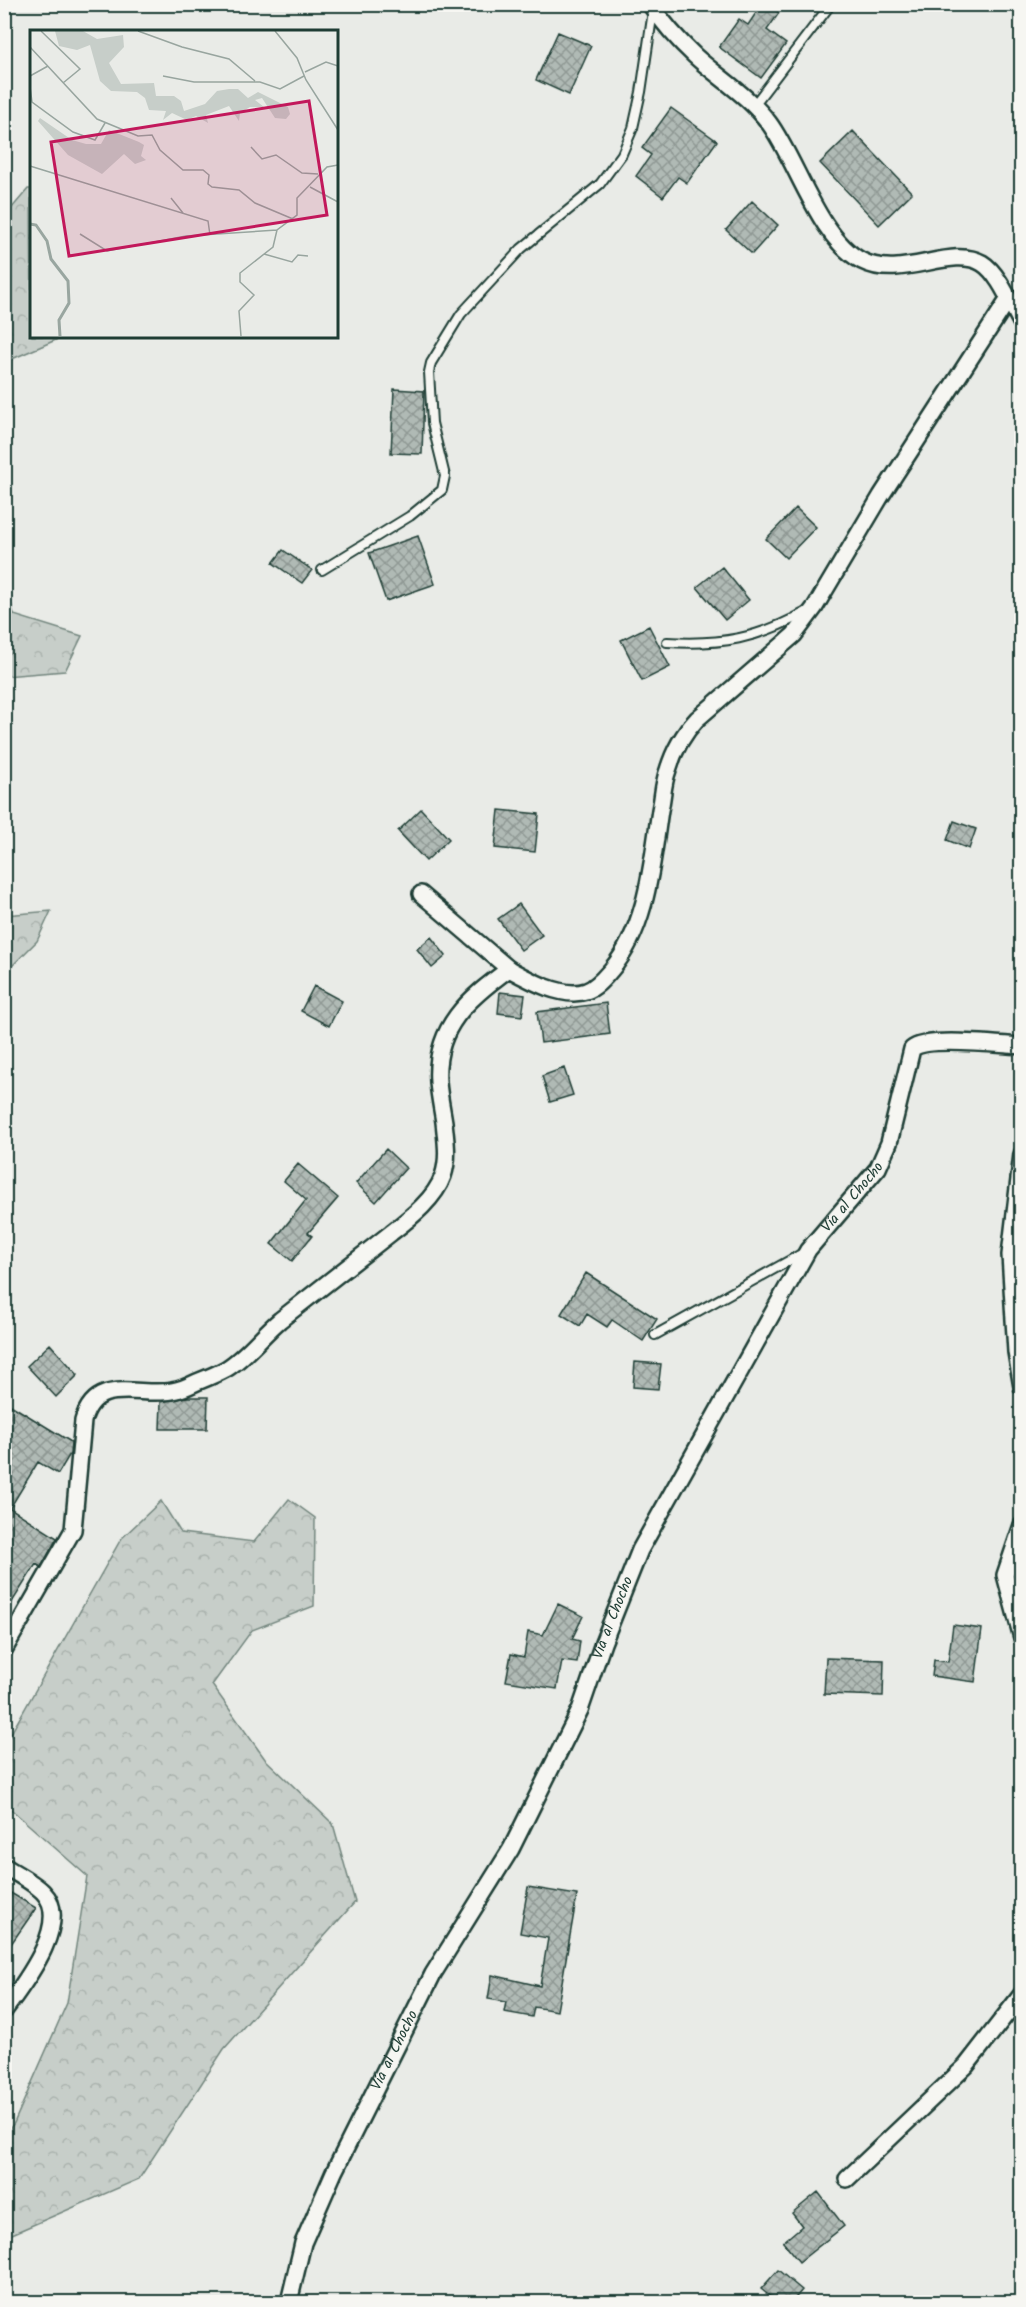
<svg xmlns="http://www.w3.org/2000/svg" width="1026" height="2307" font-family="Kalam,sans-serif">
<style>
.forest{fill:url(#forest-crowns);stroke:#73867e;stroke-width:1.5}
.building{fill:url(#building-cross-hatch);stroke:#1f3d34;stroke-width:1.5}
.lines{fill:none;stroke-linecap:round;stroke-linejoin:round}
.service-casing{stroke:#1f3d34;stroke-width:12}
.minor-casing{stroke:#1f3d34;stroke-width:20}
.service{stroke:#f6f6f2;stroke-width:8}
.minor{stroke:#f6f6f2;stroke-width:15}
.labels{text-anchor:middle;dominant-baseline:central;stroke-width:5;stroke-linejoin:round;paint-order:stroke}
.street-label{font-size:15px;fill:#1f3d34;stroke:#f6f6f2}
.inset-river{fill:none;stroke:#99a6a0;stroke-width:3}
.inset-road{fill:none;stroke:#98a59f;stroke-width:1.5}
.view{fill:#c2185b;fill-opacity:0.15;stroke:#c2185b;stroke-width:3}
.inset-edge{fill:none;stroke:#1f3d34;stroke-width:3}
</style>
<defs>
<pattern id="forest-crowns" width="20" height="18" patternUnits="userSpaceOnUse" patternTransform="scale(1.5)"><rect width="20" height="18" fill="#c7cec9"/><path d="M2 6a3 3 0 1 1 6 0M12 15a3 3 0 1 1 6 0" fill="none" stroke="#aab2ad"/></pattern>
<pattern id="building-cross-hatch" width="8" height="8" patternUnits="userSpaceOnUse" patternTransform="scale(1.5)"><rect width="8" height="8" fill="#b0bab5"/><path d="M0 0l8 8M0 8l8-8" fill="none" stroke="#8f9894"/></pattern>
</defs>
<rect width="100%" height="100%" fill="#e9ebe7"/>
<filter id="ink" filterUnits="userSpaceOnUse"><feTurbulence type="fractalNoise" baseFrequency=".0167" numOctaves="2"/><feDisplacementMap in="SourceGraphic" scale="12" xChannelSelector="R" yChannelSelector="G"/><feConvolveMatrix kernelMatrix="1 2 1 2 8 2 1 2 1" color-interpolation-filters="sRGB"/></filter>
<g filter="url(#ink)">
<path class="forest" d="M28,189H31L32,336H65L5,362V216Z
M5,579L14,615L82,636L65,671L5,676Z
M51,911L37,941L5,973V915Z
M289,1499L315,1518L314,1606L252,1630L212,1685L265,1759L333,1824L355,1902L224,2049L139,2179L5,2237V2135L14,2123L67,2003L87,1876L5,1804V1744L121,1539L161,1501L181,1533L254,1542Z"/>
<path class="building" d="M762,4H766L779,13L767,30L786,44L761,78L719,47L739,19L748,25Z
M558,32L591,46L569,95L536,80Z
M671,108L717,141L687,183L678,177L663,197L636,176L651,155L642,148Z
M853,131L912,193L879,225L820,163Z
M752,201L778,225L752,254L726,230Z
M394,389L424,391L422,454L391,453Z
M796,508L816,527L786,558L766,539Z
M418,536L435,584L386,601L369,553Z
M283,550L312,570L302,583L273,563Z
M722,567L749,600L725,620L697,587Z
M649,626L670,667L642,681L621,640Z
M421,809L449,839L426,861L398,831Z
M499,810L539,814L535,852L495,848Z
M954,821L976,829L969,849L947,840Z
M519,904L542,935L521,950L498,919Z
M431,937L446,956L432,968L417,949Z
M314,986L342,1001L329,1026L301,1011Z
M500,992L525,995L522,1016L498,1013Z
M606,1003L610,1034L541,1043L537,1012Z
M564,1068L573,1095L550,1102L542,1076Z
M386,1149L406,1168L376,1202L356,1183Z
M298,1164L338,1198L308,1233L312,1236L292,1261L271,1244L306,1200L284,1181Z
M586,1273L657,1319L643,1341L612,1320L607,1327L587,1314L580,1326L561,1314Z
M50,1344L78,1375L56,1397L27,1366Z
M635,1362L661,1364L658,1389L633,1387Z
M187,1397H208L207,1429H160L161,1402Z
M4,1401L71,1442L70,1454L58,1474L38,1462L10,1508L57,1538L41,1567L36,1564L4,1615Z
M558,1604L583,1616L572,1639L580,1641L577,1663L562,1661L557,1689L506,1681L511,1654L524,1657L528,1632L543,1635Z
M953,1625L982,1629L975,1682L932,1676L934,1660L948,1662Z
M826,1658L884,1660L883,1696L824,1694Z
M528,1887L577,1895L557,2011L534,2007L532,2017L504,2012L506,2002L488,1999L492,1975L540,1986L548,1938L520,1933Z
M4,1889L36,1908L4,1954Z
M818,2192L844,2226L799,2262L783,2242L802,2226L792,2213Z
M778,2270L802,2290L792,2302H777L761,2289Z"/>
<g class="lines">
<g class="service-casing">
<path id="service" d="M754,105L831,4
M322,570L410,516L442,490L445,476L432,423L429,372L431,363L461,314L521,249L600,184L622,154L633,128L641,92L653,11
M667,642C722,645 757,639 806,612
M655,1335L803,1253"/>
</g>
<g class="minor-casing">
<g id="minor">
<path d="M650,4C663,23 679,41 695,56C719,78 749,96 769,123C797,161 819,239 862,261C901,281 951,245 982,263C999,273 1012,307 1022,324"/>
<path d="M421,894L509,969"/>
<path d="M1022,1154L1010,1255L1016,1352L1022,1387"/>
<path d="M1022,1525L1005,1575L1022,1638"/>
<path d="M4,1650L73,1530L83,1421C95,1375 138,1397 172,1391C180,1390 189,1386 197,1382C207,1378 217,1374 226,1369C246,1357 262,1335 280,1320C317,1291 354,1262 391,1233C410,1218 435,1199 443,1176C449,1159 446,1141 444,1122C442,1109 439,1095 438,1082C434,1027 469,998 509,969C529,980 563,999 586,991C596,988 604,978 611,970C647,928 652,863 660,810C663,797 663,783 668,770C674,750 683,734 697,719L794,635L815,607L881,496L1008,300"/>
<path d="M4,1866C17,1874 33,1882 43,1892C73,1922 22,1986 4,2011"/>
<path d="M847,2179L966,2066L1022,1994"/>
<path id="s1" d="M289,2302L303,2243L334,2172L433,1974L511,1849L580,1710L603,1643L640,1550L808,1250L878,1168L889,1143L912,1049C926,1036 1000,1045 1022,1046"/>
</g>
</g>
<use href="#service" class="service"/>
<use href="#minor" class="minor"/>
</g>
</g>
<g class="labels">
<g class="street-label">
<text stroke="none"><textPath href="#s1" startOffset="1246">Vía al Chocho</textPath></text>
<text stroke="none"><textPath href="#s1" startOffset="760">Vía al Chocho</textPath></text>
<text stroke="none"><textPath href="#s1" startOffset="274">Vía al Chocho</textPath></text>
</g>
</g>
<g transform="translate(30 30)">
<rect width="308" height="308" fill="#e9ebe7"/>
<path d="M25,1H53L67,9L93,5L94,17L79,33L91,54L124,53L126,66H144L151,71L154,81L175,74L187,61L199,59H208L218,68L228,62L258,77L260,84L256,89L245,88L232,68L225,70L234,77H220L210,83L209,91L199,76L176,85L178,93L166,86L157,90L142,83L133,90L136,81L119,80L115,68L107,62L81,61L70,51L60,15L47,20L29,16ZM10,88L42,110L56,114H71L79,100L109,112L114,115L111,126L116,130L105,134L94,124L72,144L38,125L8,91Z" fill="#c7cec9"/>
<path class="inset-river" d="M0,194L6,195L17,211L21,229L38,251L39,273L29,290L30,306"/>
<path class="inset-road" d="M11,1L50,39L33,53M108,1L152,17L199,29L225,51M245,1L267,28L276,50L308,100M0,17L67,89L108,106L122,105L130,120L153,140H173L179,145L178,154L182,157L209,160L225,173L263,189M275,42L296,32L308,36M0,46L18,36M133,46L164,52H230L250,59L274,46M0,57L2,72L43,102L65,110L75,93M221,117L232,129L246,125L272,143L288,144M0,136L178,191L180,205M280,157L308,172M141,168L153,183M50,204L77,221L156,206L247,200M234,224L262,232L268,225L278,226M211,306L209,281L224,265L210,252V243L243,217L247,200L267,185V168L297,137L308,135"/>
<path class="view" d="M279,71L297,185L39,226L21,112Z"/>
<rect width="308" height="308" class="inset-edge"/>
</g>
<rect width="1026" height="2307" fill="none" stroke="#f6f6f2" stroke-width="24"/>
<rect x="12" y="12" width="1002" height="2283" fill="none" stroke="#1f3d34" stroke-width="2" filter="url(#ink)"/>
</svg>
